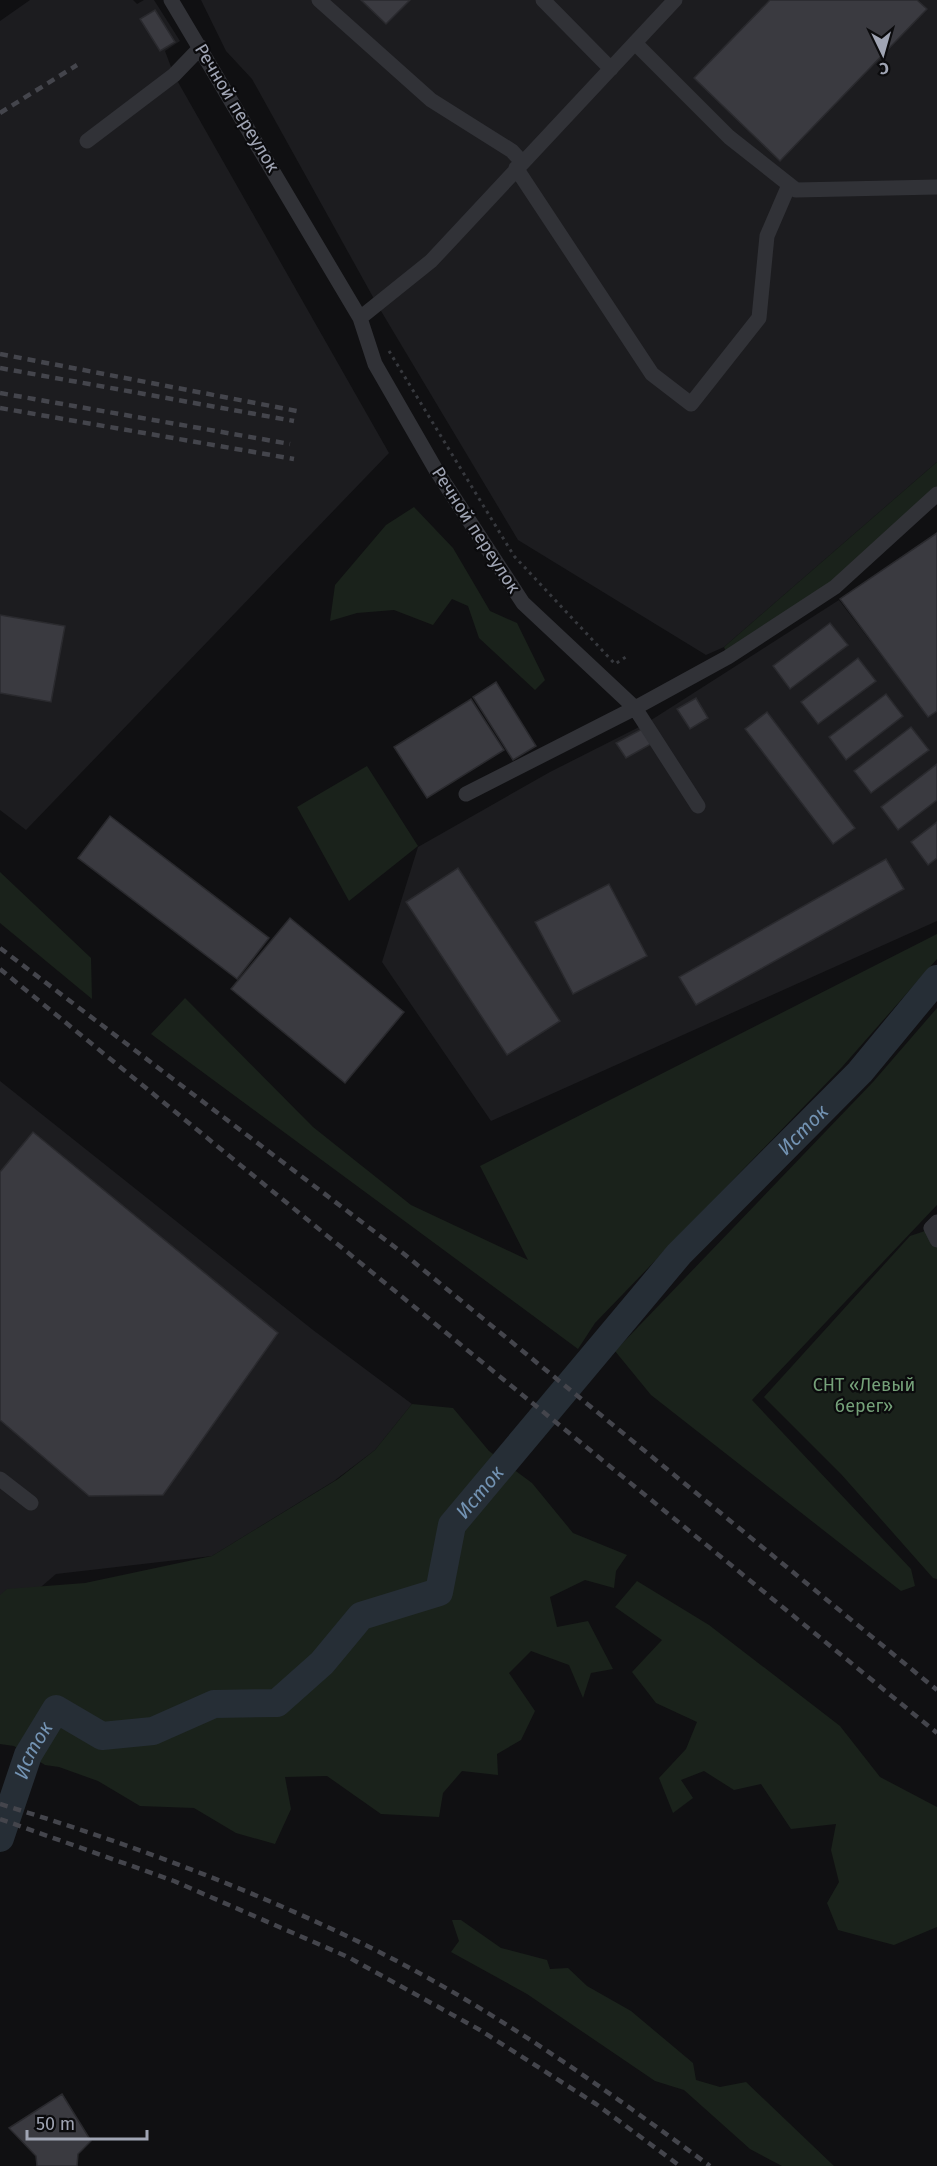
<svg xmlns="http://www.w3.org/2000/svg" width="937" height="2166" font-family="'Fira Sans',sans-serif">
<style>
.built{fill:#1c1c1f}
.green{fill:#1a221b}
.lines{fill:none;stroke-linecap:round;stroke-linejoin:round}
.river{stroke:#262e36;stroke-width:28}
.building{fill:#3a3a40;stroke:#2a2a2e;stroke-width:1.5}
.path{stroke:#37393e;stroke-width:3;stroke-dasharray:3 4.5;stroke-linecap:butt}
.minor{stroke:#313237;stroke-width:15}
.rail{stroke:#44454c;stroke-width:4.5;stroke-dasharray:8 6;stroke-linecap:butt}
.labels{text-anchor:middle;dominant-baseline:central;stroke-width:4.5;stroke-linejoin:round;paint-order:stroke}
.street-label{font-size:18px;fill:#a0a5b4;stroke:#0b0b0d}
.park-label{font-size:18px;fill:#75a179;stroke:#0b0b0d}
.water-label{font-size:20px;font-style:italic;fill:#7393b3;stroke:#0b0b0d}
</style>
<rect width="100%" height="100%" fill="#101012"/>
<path class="built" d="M30,0H133L137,4L144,0H154L180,41L165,51L174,75L389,453L26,830L0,810V21Z
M201,0H937V462L724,647L706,655L518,540L378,306L252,79L226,51Z
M937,533V921L491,1121L382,962L418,847L550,772L645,724L839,600L887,663L840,599Z
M0,1081L313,1330L412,1404L375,1450L334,1481L212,1556L56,1574L0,1622Z"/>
<path class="green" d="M937,462V494L885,544L728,657L724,647Z
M414,507L453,548L490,611L517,623L545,680L535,690L479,638L468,606L452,599L433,625L394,610L357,613L330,621L335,585L386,525Z
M367,766L418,846L349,901L297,807Z
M0,872L91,958L92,999L0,923Z
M937,934V959L842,1067L595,1323L578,1349L151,1034L185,998L313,1127L411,1205L528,1260L480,1166Z
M937,1008V1205L752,1400L911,1569L915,1586L901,1591L651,1395L615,1351L873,1082Z
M937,1227V1579L933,1578L841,1474L764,1397L910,1236Z
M412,1404L453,1408L489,1451L532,1483L573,1533L627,1555L616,1571L614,1588L585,1580L550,1597L557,1627L588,1621L613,1669L591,1673L583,1698L569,1665L531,1651L509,1673L535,1711L521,1740L497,1754L498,1775L462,1771L443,1793L439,1817L381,1814L327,1776L285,1777L291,1809L275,1844L236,1833L194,1808L140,1806L98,1781L59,1767L45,1765L14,1746L0,1744V1595L7,1589L85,1583L212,1556L338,1479L375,1450Z
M637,1581L709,1625L840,1726L880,1777L937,1807V1927L894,1945L838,1930L827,1903L839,1882L831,1850L836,1824L791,1829L761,1784L734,1790L704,1771L681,1780L693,1798L673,1813L659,1778L686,1749L697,1722L656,1703L632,1672L662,1640L615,1607Z
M452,1920H461L501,1948L547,1960L550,1969L568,1968L587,1986L631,2011L693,2063L696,2080L720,2087L746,2082L834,2166H782L750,2149L684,2090L655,2081L527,1994L451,1952L459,1941Z"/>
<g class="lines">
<path class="river" id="s1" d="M0,1838L28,1755L56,1709L102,1736L153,1731L214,1704L277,1703L322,1663L361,1616L439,1592L452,1525L679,1254L860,1072L937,979"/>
</g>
<path class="building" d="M361,0H410L386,24Z
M770,0H917L927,9L780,161L694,78Z
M155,10L175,42L160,51L140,19Z
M937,533V711L928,717L840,599Z
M0,615L65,626L51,702L0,693Z
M830,623L848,645L790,689L773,666Z
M858,658L876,681L818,724L801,702Z
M496,682L536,746L513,760L473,697Z
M886,694L903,716L846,760L829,737Z
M696,698L708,718L690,729L677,709Z
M471,699L504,750L427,798L394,747Z
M767,712L855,828L833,844L745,729Z
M911,727L929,750L871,793L854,771Z
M642,729L651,744L626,758L616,743Z
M937,764V800L898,830L881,807Z
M110,816L269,938L237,979L78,858Z
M937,822V858L928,865L911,842Z
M886,859L904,889L696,1005L679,977Z
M458,868L560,1021L507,1055L406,902Z
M609,884L647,956L573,994L535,922Z
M290,918L404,1012L345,1083L231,989Z
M33,1132L278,1333L163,1495L89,1496L0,1420V1172Z
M62,2094L91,2141L78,2154L77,2166H37L36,2156L9,2128Z"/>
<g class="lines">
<path class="path" d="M389,351L514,556L615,664L629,655"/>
<path class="minor" d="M171,0L360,318L375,364L436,470L523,603L635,708L728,657L835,587L937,494
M319,0L431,100L512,151L522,162
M543,0L611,69
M635,43L729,137L796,190L937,187
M87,141L174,75L201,47
M516,168L652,374L691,404L759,318L767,236L789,185
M360,318L431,261L675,0
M466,794L635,708L698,806
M937,1222L931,1228L937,1240
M0,1479L31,1503"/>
<path class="rail" d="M0,113L77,65
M0,354L297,411
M0,368L294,421
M0,393L290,444
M0,408L294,459
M0,948L404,1254L937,1690
M0,969L937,1733
M0,1804C121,1841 241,1885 355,1940C482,2001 597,2083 710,2166
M0,1819L174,1881L348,1957L480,2030L596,2104L680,2166"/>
</g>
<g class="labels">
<g class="street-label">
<text transform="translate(237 108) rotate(59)">Речной переулок</text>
<text transform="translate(476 530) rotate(57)">Речной переулок</text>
</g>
<g class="park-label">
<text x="864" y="1385">СНТ «Левый<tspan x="864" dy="21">берег»</tspan></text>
</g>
<g class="water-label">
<text stroke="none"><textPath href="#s1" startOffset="1176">Исток</textPath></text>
<text stroke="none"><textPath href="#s1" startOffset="690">Исток</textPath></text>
<text stroke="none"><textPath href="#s1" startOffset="94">Исток</textPath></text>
</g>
</g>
<g transform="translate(883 54) rotate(175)" stroke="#0b0b0d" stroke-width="4.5" paint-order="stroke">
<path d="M0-4.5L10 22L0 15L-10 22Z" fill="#a0a5b4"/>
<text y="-9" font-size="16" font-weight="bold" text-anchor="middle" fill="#a0a5b4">С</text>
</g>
<path d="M27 2130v9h120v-9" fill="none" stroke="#a0a5b4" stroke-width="3"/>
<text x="36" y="2130" font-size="18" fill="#a0a5b4" stroke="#0b0b0d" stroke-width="4.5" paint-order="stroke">50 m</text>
</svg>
